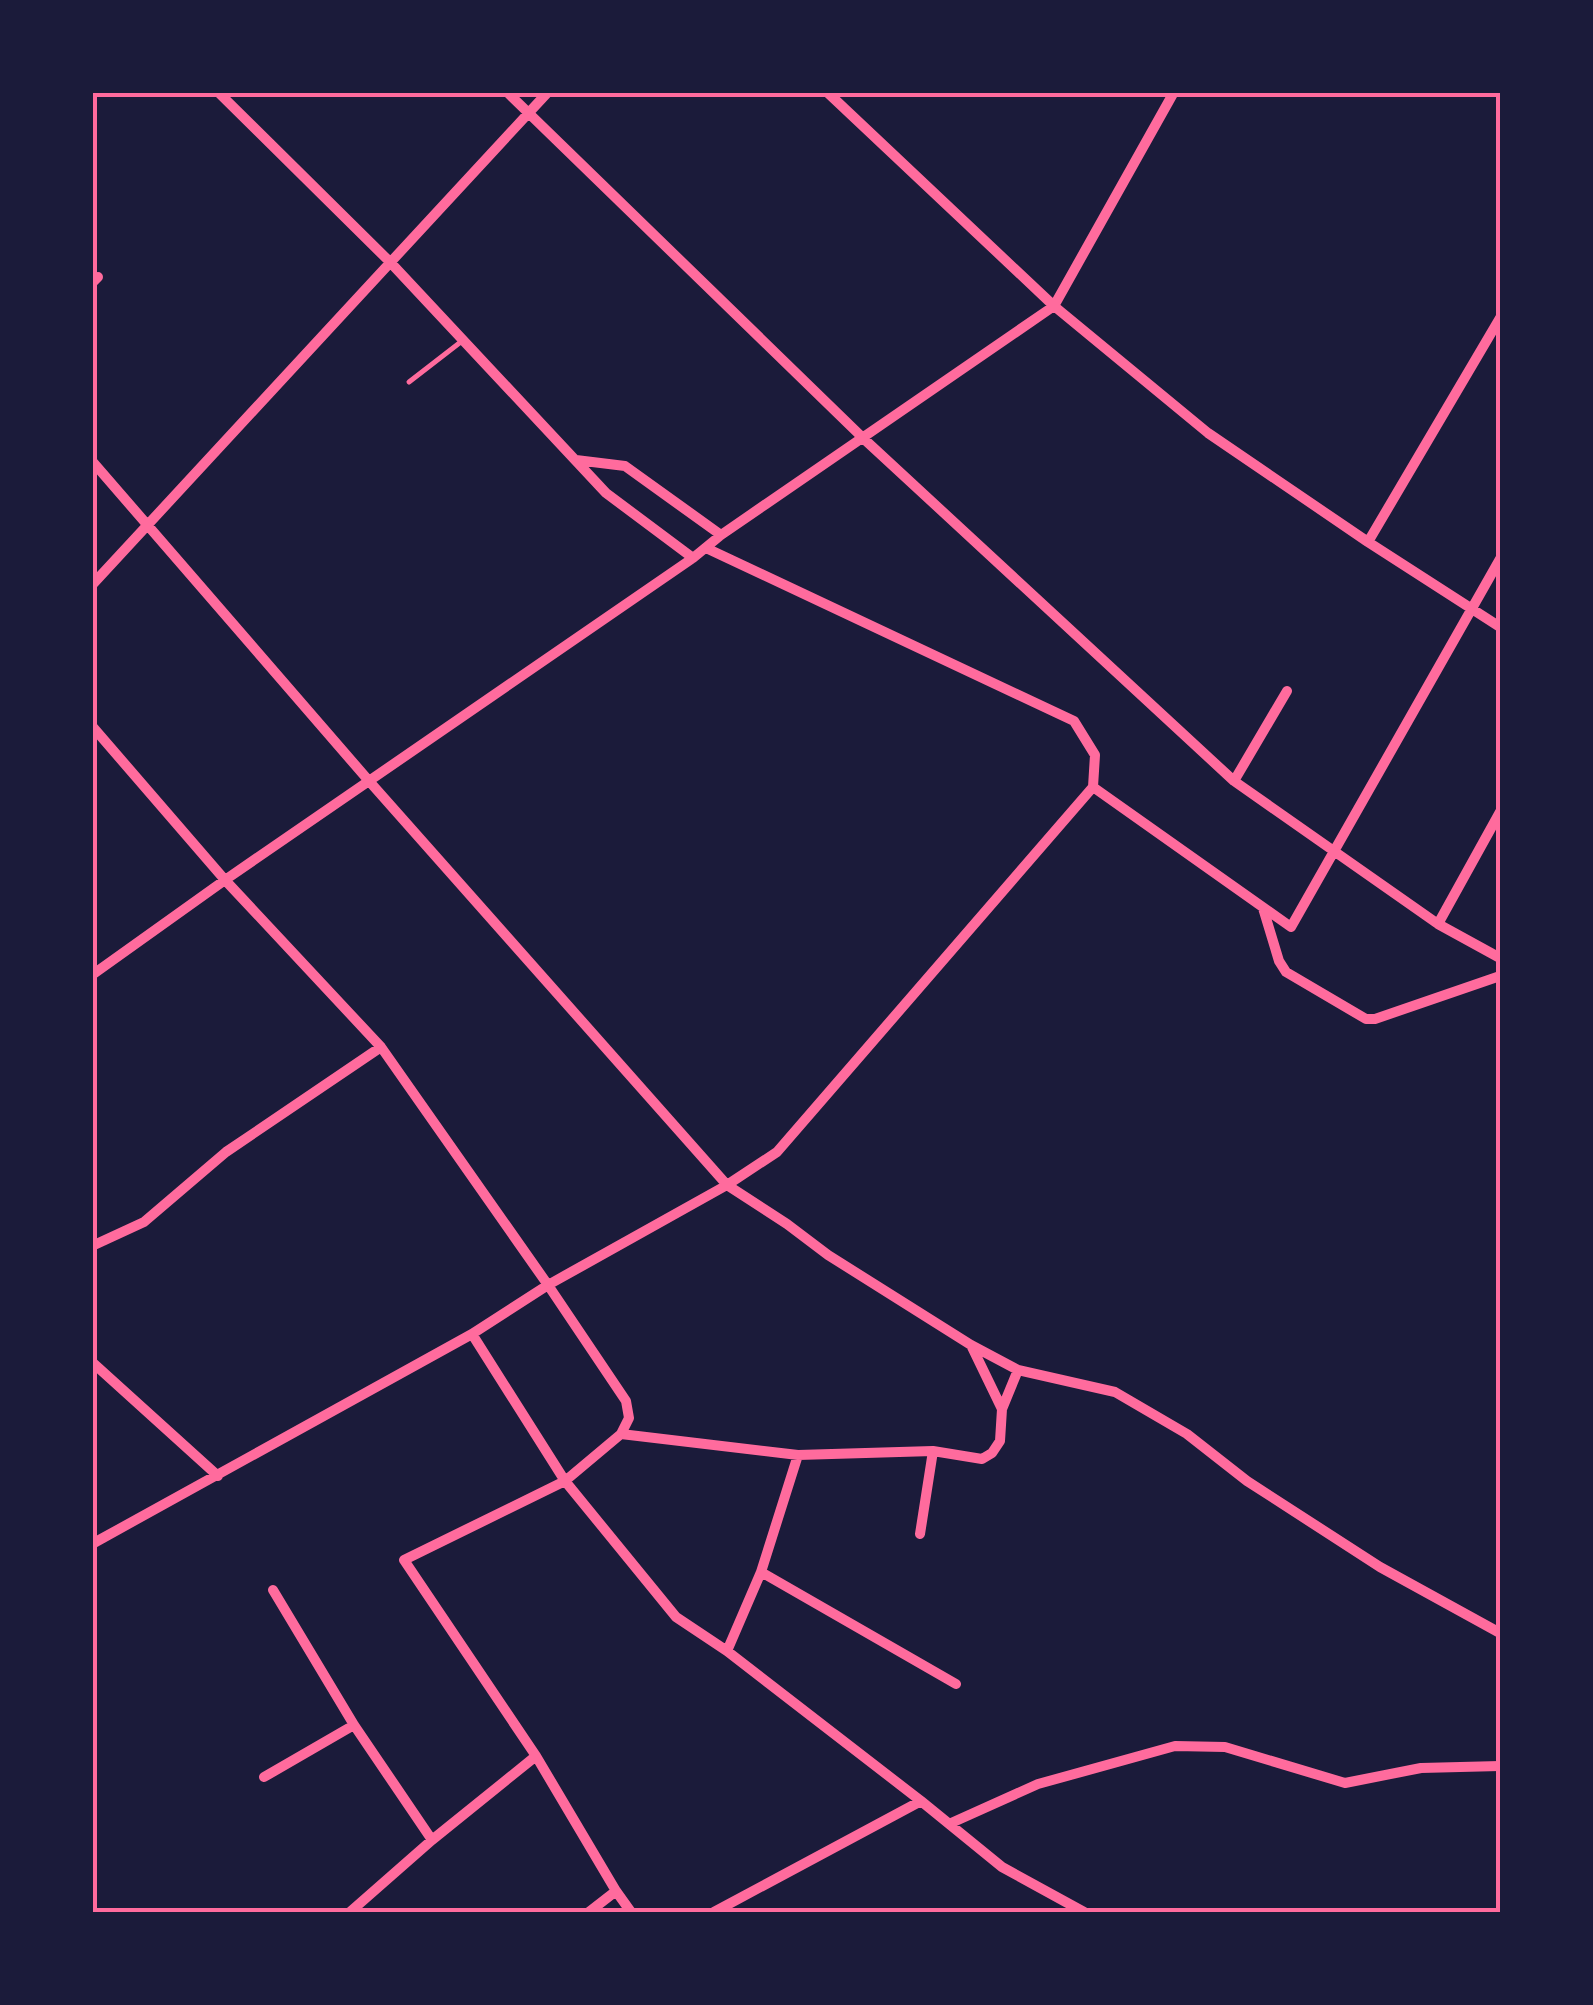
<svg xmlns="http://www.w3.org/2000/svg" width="1593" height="2005" font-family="'Alegreya Sans',sans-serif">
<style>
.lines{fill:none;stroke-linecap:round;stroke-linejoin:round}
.service{stroke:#ff6b9d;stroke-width:5}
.minor{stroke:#ff6b9d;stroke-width:10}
.neatline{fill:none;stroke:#ff6b9d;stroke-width:4}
</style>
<rect width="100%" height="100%" fill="#1b1b3a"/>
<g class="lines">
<path class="service" d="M409,382L462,341"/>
<path class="minor" d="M218,92L390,262L606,493L693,558
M507,92L864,439L1234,781L1438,924L1500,958
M827,92L1054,306L1208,433L1368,542L1500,627
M92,283L98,277
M576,460L625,466L721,535
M92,461L369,781L727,1185L787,1224L828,1255L971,1345L1018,1370L1115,1392L1187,1434L1247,1481L1380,1567L1500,1633
M1368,542L1500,318
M706,548L1074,721L1095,755L1093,787L1291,927L1500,559
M92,585L548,92
M92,726L225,880L381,1047L548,1285L626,1401L629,1418L621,1434L565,1481L404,1560L536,1756L616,1891L631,1912
M1234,781L1287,691
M1263,908L1279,961L1286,972L1366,1019H1375L1500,976
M1438,924L1500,812
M92,975L225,880L693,558L721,535L1054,306L1174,92
M92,1246L144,1222L226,1152L381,1047
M472,1334L565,1481L676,1617L727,1651L921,1801L1002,1867L1084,1912
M972,1347L1002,1409
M92,1362L218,1476
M621,1434L798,1455L933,1451L982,1459L992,1453L1000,1441L1002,1409L1018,1370
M920,1534L933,1451
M92,1544L472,1334L548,1285L727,1185L777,1152L1093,787
M761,1572L956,1684
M273,1590L354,1725L432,1840
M727,1651L761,1572L798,1455
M264,1777L354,1725
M949,1824L1038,1784L1175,1746L1225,1747L1345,1783L1421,1768L1500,1766
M350,1912L432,1840L536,1756
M589,1912L616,1891
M714,1912L921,1801"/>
</g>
<rect width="1593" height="2005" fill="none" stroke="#1b1b3a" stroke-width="190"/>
<rect x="95" y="95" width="1403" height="1815" class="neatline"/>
</svg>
